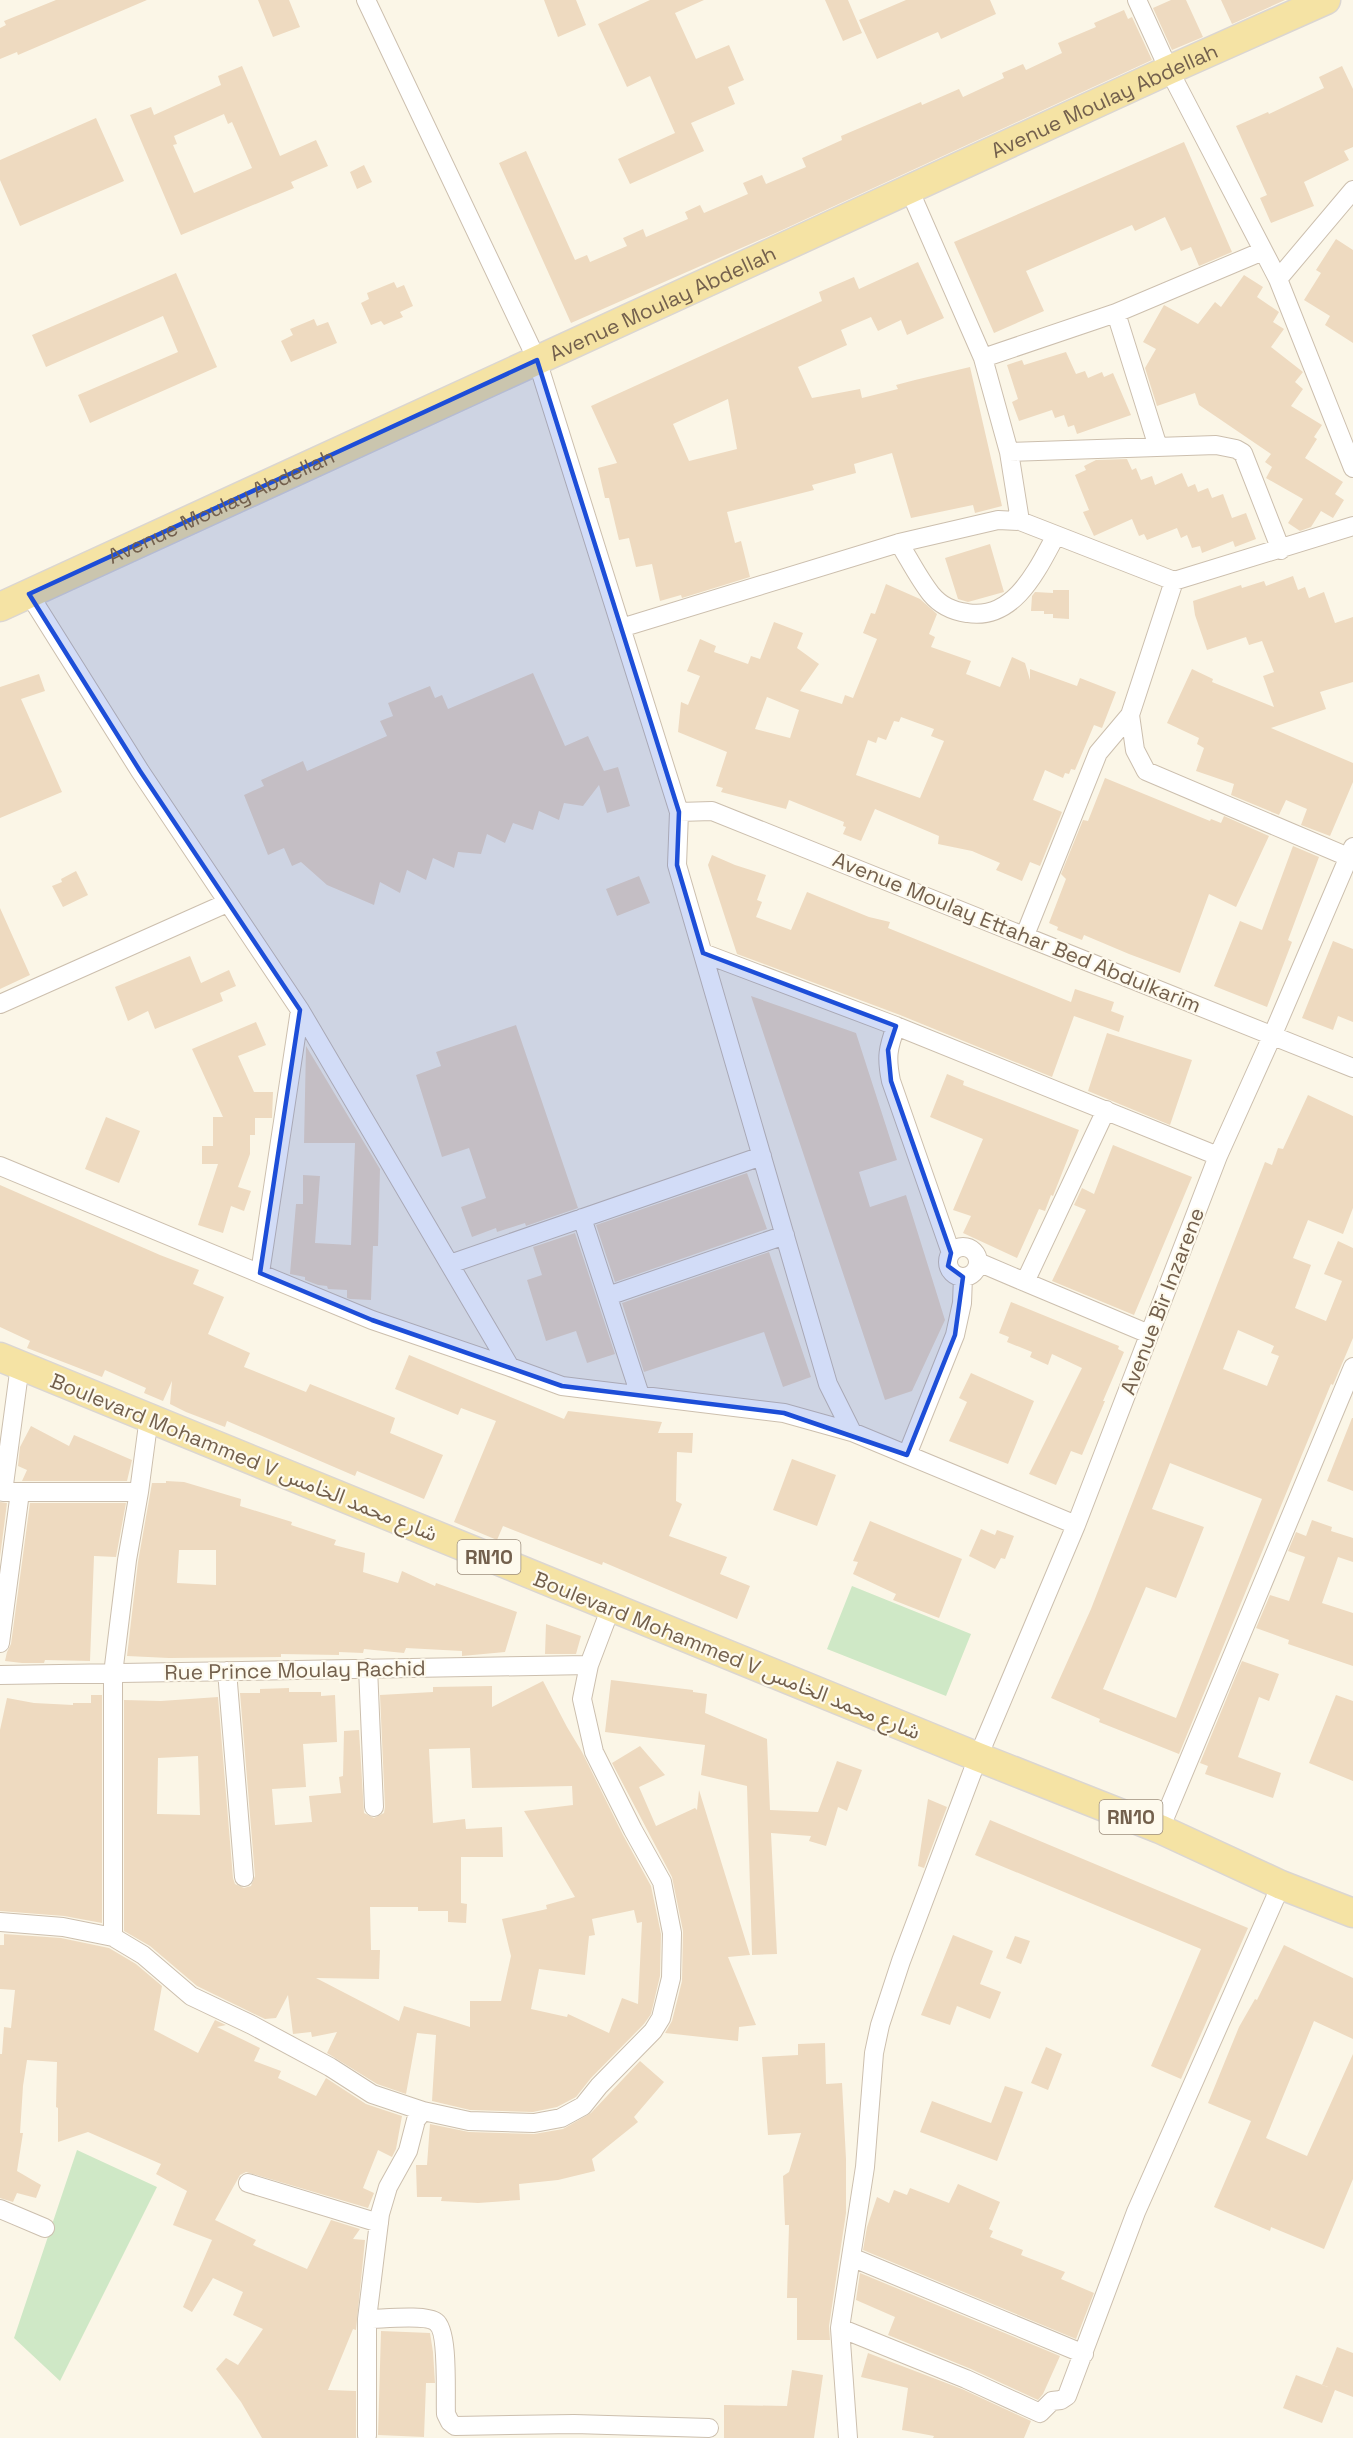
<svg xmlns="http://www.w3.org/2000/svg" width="1353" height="2438" font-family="'Space Grotesk','Noto Sans Arabic',sans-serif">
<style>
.green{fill:#cfe8c6}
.building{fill:#eedac0;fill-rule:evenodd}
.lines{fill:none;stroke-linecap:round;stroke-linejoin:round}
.minor-casing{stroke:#ccbfae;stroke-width:20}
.primary-casing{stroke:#dbd6d1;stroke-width:31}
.minor{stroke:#fff;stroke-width:18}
.primary{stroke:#f5e3a4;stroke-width:28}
.marked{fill:#1d4ed8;fill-opacity:0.2;stroke:#1d4ed8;stroke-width:4.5;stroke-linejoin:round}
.labels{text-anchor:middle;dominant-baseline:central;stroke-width:4.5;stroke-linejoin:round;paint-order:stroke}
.shield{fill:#fefaed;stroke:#9d8e7d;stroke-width:1.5}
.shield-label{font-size:20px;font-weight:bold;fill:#73604d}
.street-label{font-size:21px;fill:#73604d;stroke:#fefaed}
</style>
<rect width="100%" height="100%" fill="#fbf6e7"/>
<path class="green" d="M852,1586L971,1634L946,1696L827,1649Z
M77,2150L157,2187L60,2381L14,2338Z"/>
<path class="building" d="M56,0H147L18,55L17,52L0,59V28L6,25L4,21Z
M258,0H289L300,27L273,37Z
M544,0H576L586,25L558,37Z
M650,0H704L675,13L696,59L729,45L744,80L728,87L735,104L691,123L704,151L630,184L618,159L675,133L650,76L627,87L598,24Z
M825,0H848L862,33L843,41Z
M906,0H990L996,14L941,39L938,32L877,59L859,20Z
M1171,0H1186L1203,37L1172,50L1153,8Z
M1221,0H1285L1232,24Z
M1124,10L1128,19L1132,17L1152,60L780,231L571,323L499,163L526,151L575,260L587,255L590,262L627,246L623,238L643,229L646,237L688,219L685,212L700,205L704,213L748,194L743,183L762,175L766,184L806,167L802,158L842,140L841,136L921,102L922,105L959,89L963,97L1004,78L1002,73L1023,64L1026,70L1062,53L1058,43L1096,27L1094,23Z
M242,66L280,156L316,140L328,166L291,182L294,188L181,235L130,115L151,107L154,115L221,85L218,76ZM224,114L228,124L232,122L252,168L194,193L173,145L177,144L174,136Z
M1342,66L1353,89V147L1344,151L1349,160L1304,182L1314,206L1271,223L1260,198L1267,195L1236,126L1268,112L1269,114L1324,88L1319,77Z
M96,118L124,181L20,226L0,180V160Z
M1184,142L1232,252L1199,266L1191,247L1181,251L1165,217L1135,231L1132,225L1026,271L1044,311L994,333L954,242Z
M364,165L372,182L357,189L350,172Z
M1336,239L1353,250V343L1325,325L1330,316L1304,300L1321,273L1316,270Z
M918,262L944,318L907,335L901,320L878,331L871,317L841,330L847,345L798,367L812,398L860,389L862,398L898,389L896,385L915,380L970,367L1002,506L975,513L973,505L911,518L892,453L854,464L856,473L812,485L814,490L727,512L735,543L741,541L750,577L682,598L681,595L660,601L652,564L636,567L629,538L619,540L609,498H605L598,468L617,463L591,406L822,301L819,292L854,277L859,289ZM728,399L737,449L689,461L673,424Z
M176,273L217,367L90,423L78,395L178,352L163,316L46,367L32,335Z
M1244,275L1263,287L1257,297L1279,312L1273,322L1284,329L1271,347L1303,372L1295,382L1303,389L1291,406L1322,425L1314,437L1317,439L1305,458L1343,482L1335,494L1344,500L1333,518L1321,511L1311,527L1300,531L1288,523L1303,499L1266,478L1272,467L1265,462L1271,454L1199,405L1195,393L1157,406L1145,368L1156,349L1143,342L1164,305L1198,324L1215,302L1221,307Z
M394,282L397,288L404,285L413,306L400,312L403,317L384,325L381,321L371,325L361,303L369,299L367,293Z
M314,319L317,326L328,322L337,343L291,362L281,341L293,335L290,329Z
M1066,352L1076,374L1085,371L1088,378L1102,372L1104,377L1113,373L1131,415L1077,434L1074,425L1068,427L1064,415L1055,418L1052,410L1019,421L1012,402L1018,399L1007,365L1022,360L1024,365Z
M1127,459L1132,470L1136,468L1141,480L1152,476L1155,485L1182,473L1188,487L1195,484L1198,492L1208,488L1212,498L1223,494L1232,518L1246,513L1256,539L1235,547L1233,541L1202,553L1200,546L1192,548L1187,535L1181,538L1177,528L1147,540L1144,534L1139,536L1132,519L1094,536L1083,512L1089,510L1075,475L1086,470L1084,466L1096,460Z
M990,544L1004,592L968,602L958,599L945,558Z
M1293,576L1298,590L1305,587L1309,598L1324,592L1335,623L1353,617V682L1320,692L1326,709L1271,728L1353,763V782L1330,836L1301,825L1307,809L1286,800L1279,815L1231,795L1234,784L1196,771L1204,748L1197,744L1199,738L1167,723L1192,669L1213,679L1212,682L1274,707L1263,676L1274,672L1262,641L1249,645L1246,637L1207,650L1195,615L1193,601L1241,585L1242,588L1264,581L1266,586Z
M886,584L920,599L937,614L929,634L935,637L931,647L971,661L966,674L1000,687L1012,657L1025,663L1030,680V669L1077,686L1080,678L1116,692L1102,728L1094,725L1075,770L1071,769L1069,774L1065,773L1063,778L1045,770L1033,800L1062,812L1040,866L1030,862L1022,881L996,870L1000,863L972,851L938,844L939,836L875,809L861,841L843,834L846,827L843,826L844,822L789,800L786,809L721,792L723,788L716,786L727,752L678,732L681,702L688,705L700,676L687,671L700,639L716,646L714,652L748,664L751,656L760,659L774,622L803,633L797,648L819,664L800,691L842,704L845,695L853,698L877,639L863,633L871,613L875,614ZM767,697L799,710L790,738L755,729ZM901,717L934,729L931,736L944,741L920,798L856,775L868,740L876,743L878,737L886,740L894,721L899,722Z
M1053,590H1069V619L1053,618V614H1044V611H1031L1032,596L1035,592L1053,593Z
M533,673L565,746L588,736L604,771L618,767L630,806L607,813L599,785L583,806L564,803L559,820L539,811L533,830L513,823L505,843L487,834L481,854L458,852L454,868L433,858L426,880L407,870L400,893L380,882L374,905L327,885L301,862L292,866L284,848L268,855L244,795L264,786L261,780L303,761L307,771L387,736L380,721L393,716L388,703L430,686L435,698L442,695L448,709Z
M39,674L45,691L21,699L62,792L0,818V687Z
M1105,778L1210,821L1211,819L1221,823L1224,816L1269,836L1236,907L1209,894L1180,973L1129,954L1084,935L1082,940L1057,930L1058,927L1049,923L1066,879L1061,874L1083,820L1088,821Z
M1293,846L1319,857L1288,940L1292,942L1267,1007L1214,986L1240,921L1262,930Z
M712,855L735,865L766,875L757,900L762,902L756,917L791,930L807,892L869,917L890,922L888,928L1071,1002L1075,989L1114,1002L1111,1011L1124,1016L1119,1032L1074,1016L1052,1077L900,1015L737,954L708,865Z
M76,871L88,895L63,907L52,886L62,882L61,879Z
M639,876L650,903L617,916L606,889Z
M0,908L30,975L0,989Z
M1333,941L1353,949V1022L1338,1016L1333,1030L1302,1018Z
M190,956L201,983L229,970L236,986L220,993L223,1001L155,1029L148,1011L128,1021L115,987Z
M751,996L856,1033L897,1160L859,1172L870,1207L906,1195L945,1320L912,1391L885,1400Z
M256,1022L266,1045L238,1056L254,1092H273L272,1118H255V1135H250V1154L238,1187L251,1191L244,1211L231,1206L223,1233L198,1225L218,1164H202V1146H213V1117H223L192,1049Z
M516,1025L578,1208L526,1226L525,1223L497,1232L496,1228L472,1237L461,1207L486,1198L469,1148L442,1157L416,1075L441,1066L436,1052Z
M1107,1033L1192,1060L1170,1125L1088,1091Z
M306,1046L380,1169L378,1246H373L371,1300L350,1299L347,1298V1290L328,1289L327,1286L318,1285L305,1280V1277L290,1274L296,1204H303V1175L320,1176L315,1243L351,1245L355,1143H304Z
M947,1074L964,1081L963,1085L1079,1130L1053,1196L1051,1195L1045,1211L1039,1209L1017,1258L963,1233L971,1216L953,1210L983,1139L930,1117Z
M1308,1095L1353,1116V1208L1343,1234L1308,1220L1293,1258L1311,1265L1295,1308L1326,1321L1342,1281L1324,1274L1338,1241L1353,1248V1338L1333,1385L1331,1384L1179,1754L1099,1722L1100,1719L1051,1698L1091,1609L1265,1162L1272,1165L1278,1148L1283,1149ZM1238,1330L1274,1346L1271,1353L1279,1356L1267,1386L1223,1369ZM1170,1463L1262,1499L1176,1718L1103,1689L1146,1587L1176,1598L1204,1527L1152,1509Z
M106,1117L140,1131L119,1183L85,1169Z
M1113,1145L1192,1177L1134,1315L1052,1281L1086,1210L1074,1205L1082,1188L1094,1194Z
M747,1173L767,1229L615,1282L596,1225Z
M0,1185L160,1255L199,1270L193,1284L224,1297L208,1334L250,1353L244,1367L306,1392L310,1384L395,1418L390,1433L443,1455L424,1499L357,1471L355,1476L227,1421L225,1427L186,1412L170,1404L172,1381L163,1401L144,1393L146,1388L105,1370L102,1377L27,1348L30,1341L0,1327Z
M575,1233L615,1354L587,1363L576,1331L546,1341L527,1280L542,1275L533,1247Z
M769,1252L811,1377L783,1387L764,1332L644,1372L622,1303Z
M1011,1302L1119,1346L1118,1349L1124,1352L1103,1401H1105L1082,1455L1071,1451L1056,1485L1029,1474L1082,1368L1052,1354L1048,1365L1030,1357L1032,1352L1007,1342L1009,1337L999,1333Z
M409,1355L564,1419L568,1411L662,1422L658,1433H693L692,1453L677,1452L676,1501L682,1504L669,1536L727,1557L720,1574L750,1586L737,1619L603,1562L602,1565L503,1526L497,1540L454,1522L496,1421L461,1408L458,1415L395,1389Z
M971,1373L1034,1401L1008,1464L949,1441L967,1402L959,1398Z
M1352,1418H1353V1491L1327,1481Z
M31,1426L69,1446L74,1435L132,1460L127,1481H22L27,1470L18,1466L20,1447Z
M792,1459L836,1475L817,1526L773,1510Z
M166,1481L184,1482L241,1499L240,1506L292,1522L291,1525L336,1540L334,1545L365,1553L363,1572L398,1583L402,1571L435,1586L436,1583L517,1612L505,1652L462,1656V1651L406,1648L404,1653L364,1649L363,1653L339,1652V1655L281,1654V1657L169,1658L127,1656L138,1562L152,1483H166ZM179,1550H216V1585L177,1583Z
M0,1502L7,1503L0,1557Z
M30,1503H126L116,1557L94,1556L90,1661L45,1660L44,1663H22L5,1661L7,1652L11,1644Z
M1312,1520L1332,1527L1331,1531L1353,1538V1562L1338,1557L1322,1603L1353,1613V1666L1288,1644L1289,1640L1256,1628L1270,1595L1289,1601L1305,1557L1288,1551L1296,1532L1306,1536Z
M870,1521L962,1559L939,1618L893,1600L896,1594L853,1574L858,1562L853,1561Z
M981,1529L995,1535L997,1530L1014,1536L1005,1559L1001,1558L995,1569L969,1556Z
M546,1624L581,1636L576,1654H545Z
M1242,1661L1279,1674L1269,1701L1259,1697L1238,1757L1281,1773L1273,1798L1205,1774L1208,1766L1200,1763Z
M611,1680L693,1690V1692L707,1694L705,1713L767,1739L770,1810L818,1812L837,1761L862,1770L847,1811L838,1807L826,1846L809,1841L811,1836L771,1833L777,1954L752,1955L747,1786L701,1775L705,1745L605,1732Z
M543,1681L567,1727L582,1752L623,1835L651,1886L661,1934L660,1976L651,2014L644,2024L591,2078L576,2097L557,2107L533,2112L470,2110L432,2101L436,2035L417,2033L406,2094L377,2084L327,2053L337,2032L312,2037L311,2032L293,2034L288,1995L276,2018L265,2019L197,1986L150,1946L124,1931V1700L161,1701L218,1697L233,1878L235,1884L244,1888L251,1886L255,1876L240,1693H260V1689L289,1688V1692H321V1696L335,1695L337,1742L303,1744L306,1787L272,1789L275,1825L312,1822L309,1796L341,1793L339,1777L343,1776L344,1731L359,1730L364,1813L374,1818L384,1813L385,1807L380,1695L433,1692V1687L492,1686V1707ZM470,1748L472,1788L572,1786L573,1805L524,1811L575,1897L546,1905L547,1909L502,1919L511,1956L501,2001H470V2027L404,2006L399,2021L316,1978L379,1979L380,1950H371L370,1907H418V1911H448V1922L466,1923L467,1904L461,1903V1857H503L502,1827L466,1829L465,1819L433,1823L429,1749ZM198,1756L200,1815L157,1814L158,1758ZM634,1910L637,1923L642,1922L638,2004L622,1998L609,2033L568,2014L567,2017L531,2009L539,1969L585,1975L589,1936L595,1935L592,1919Z
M91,1695H102V1923L64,1916L0,1911V1730L7,1698L34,1703L73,1705V1703H91Z
M1336,1695L1353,1701V1781L1309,1763Z
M640,1746L665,1775L639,1787L656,1826L695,1808L697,1810L699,1790L750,1955L728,1957L756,2025L739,2027L738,2041L665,2033L672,2021L682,1981L683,1931L672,1877L612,1763Z
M928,1799L947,1807L924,1868L918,1866Z
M990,1820L1248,1928L1181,2079L1151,2066L1201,1949L975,1855Z
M4,1934L61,1938L109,1948L136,1964L162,1986L154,2030L198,2053L215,2020L226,2025L217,2027L260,2048L254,2061L281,2071L278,2078L316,2096L326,2078L366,2104L402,2116L396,2149L392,2157L378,2150L363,2188L374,2193L368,2208L246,2172L240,2175L215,2220L256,2240L253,2245L307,2269L331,2220L360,2229L353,2239L365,2240L356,2330L353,2329L328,2390L356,2391V2438H262L241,2402L216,2369L226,2358L238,2365L263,2329L233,2315L243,2292L213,2278L192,2312L183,2307L212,2240L173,2225L187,2191L156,2174L161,2164L88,2132L58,2142V2108L56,2107L57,2062L27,2060L23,2086L20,2133H23L17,2171L41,2185L36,2198L17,2193L13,2202L0,2198V2054H2L4,2027L11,2028L15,1990L0,1989V1945H4Z
M953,1935L993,1951L980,1984L1001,1992L990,2019L957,2006L950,2025L921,2015Z
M1015,1936L1030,1941L1021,1964L1006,1958Z
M1284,1945L1353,1978V2039L1314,2021L1266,2138L1307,2156L1353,2054V2179L1324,2249L1271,2227L1270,2231L1214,2207L1251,2121L1208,2103L1239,2027L1255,1999L1257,2000Z
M825,2043L826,2084L842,2083L846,2159V2213L829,2326L830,2340H797V2298H787L789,2225H785L783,2176L789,2172L801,2133L768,2135L762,2057L798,2055V2044Z
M1046,2047L1062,2054L1048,2090L1031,2083Z
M640,2061L664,2082L634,2117L638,2122L592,2159L595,2171L558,2180L519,2184L520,2200L478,2203L441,2201L442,2197H417L416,2165H427L430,2124L469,2132L534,2134L563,2129L591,2113Z
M1005,2086L1023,2092L997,2161L920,2132L932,2101L991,2123Z
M958,2184L1000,2202L989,2229L993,2231L990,2237L1023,2250L1021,2255L1065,2272L1061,2279L1094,2293L1076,2339L863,2250L867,2227L877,2197L889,2203L894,2190L907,2195L910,2188L949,2203Z
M860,2273L1060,2356L1043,2394L1038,2400L971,2369L888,2335L895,2317L856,2300Z
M381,2331L430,2333L433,2352L435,2383H426L424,2437L378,2435Z
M1337,2347L1353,2353V2397L1335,2390L1322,2423L1283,2408L1296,2375L1328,2387L1322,2385Z
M868,2353L962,2389L1031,2421L1024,2438H933L934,2436L902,2430L908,2388L861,2377Z
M792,2370L823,2375L814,2438H724V2405L787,2406Z"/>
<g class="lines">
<g class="minor-casing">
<path id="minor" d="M366,0L537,360L679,812L677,865L828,1384L852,1432L1076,1525
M1137,0L1169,70L1278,279L1353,468
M909,189L983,358L1009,452L1020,521
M1278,279L1353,190
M1116,313L1158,447
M983,358L1116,313L1263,251
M1009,452L1216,445L1236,449L1243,453L1281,550
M899,543C909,559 919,579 931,594C941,606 952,611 967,613C1014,621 1037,570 1055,537
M1174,581L1130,715L1135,750L1146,771L1353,859
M29,594L140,771L300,1010L510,1367L562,1386L784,1413L852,1432
M621,628L899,543L998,520L1020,521L1174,581L1353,526
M679,812L712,811L1353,1068
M1025,935L1098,753L1130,715
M703,953L896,1026
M0,1004L227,903
M0,1166L372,1320L510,1367
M582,1218L640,1395
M948 1262a15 15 0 1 1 30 0a15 15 0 1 1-30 0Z
M951,1253L891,1081C886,1057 888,1048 896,1026L1218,1156
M978,1262L1025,1282L1106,1110
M450,1264L762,1156
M260,1273L300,1010
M1025,1282L1149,1334
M608,1296L785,1235
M149,1417L139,1492L127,1560L113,1674V1937L143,1955L191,1996L252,2025L330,2067L372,2094L423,2111L469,2121L534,2123L561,2118L583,2106L599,2086L653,2031L661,2018L671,1978L672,1933L662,1882L633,1830L594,1752L582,1699L589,1665L611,1607
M907,1455L955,1335L962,1303L963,1277
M20,1492H139
M0,1643L20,1492H3L20,1365
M368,1668L374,1807
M227,1671L244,1877
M0,1675L589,1665
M1160,1829L1353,1367
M0,1922L63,1927L113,1937
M248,2183L379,2223
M0,2209L45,2228
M367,2319C382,2319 426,2314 436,2322C449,2331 445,2397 446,2414L450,2422L455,2426L574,2424L709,2428
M840,2328L966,2379L1040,2413L1052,2401L1061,2400L1067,2396L1136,2212L1281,1885
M1084,2354L851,2257L865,2167L874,2053L880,2025L901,1961L978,1757L1076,1525L1218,1156L1273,1034L1353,847
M367,2435V2319L380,2214L388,2187L408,2151L416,2120L423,2111
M848,2438L840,2328L851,2257"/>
</g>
<g class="primary-casing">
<g id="primary">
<path id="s1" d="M0,607L1169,70L1326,0"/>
<path d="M0,1357L978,1757L1160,1829L1281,1885L1353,1913"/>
</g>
</g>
<use href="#minor" class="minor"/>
<use href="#primary" class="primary"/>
</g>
<path class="marked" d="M537,360L679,812L677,865L703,953L896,1026L888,1050L891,1081L951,1253L948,1266L963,1277L955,1335L907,1455L784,1413L562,1386L372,1320L260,1273L300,1010L140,771L29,594Z"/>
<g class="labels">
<g class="shield">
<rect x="457.5" y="1540" width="63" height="34" rx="4.5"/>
<rect x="1099.5" y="1800" width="63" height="34" rx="4.5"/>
</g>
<g class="shield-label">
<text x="489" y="1557">RN10</text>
<text x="1131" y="1817">RN10</text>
</g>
<g class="street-label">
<text stroke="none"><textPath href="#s1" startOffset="1215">Avenue Moulay Abdellah</textPath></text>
<text stroke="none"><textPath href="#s1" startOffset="729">Avenue Moulay Abdellah</textPath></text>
<text stroke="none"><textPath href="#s1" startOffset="243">Avenue Moulay Abdellah</textPath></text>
<text transform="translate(1017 932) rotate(22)">Avenue Moulay Ettahar Bed Abdulkarim</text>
<text transform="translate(1162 1301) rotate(-69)">Avenue Bir Inzarene</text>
<text transform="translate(244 1457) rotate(22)">Boulevard Mohammed V شارع محمد الخامس</text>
<text transform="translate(727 1655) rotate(22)">Boulevard Mohammed V شارع محمد الخامس</text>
<text transform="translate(295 1670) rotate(-1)">Rue Prince Moulay Rachid</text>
</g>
</g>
</svg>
